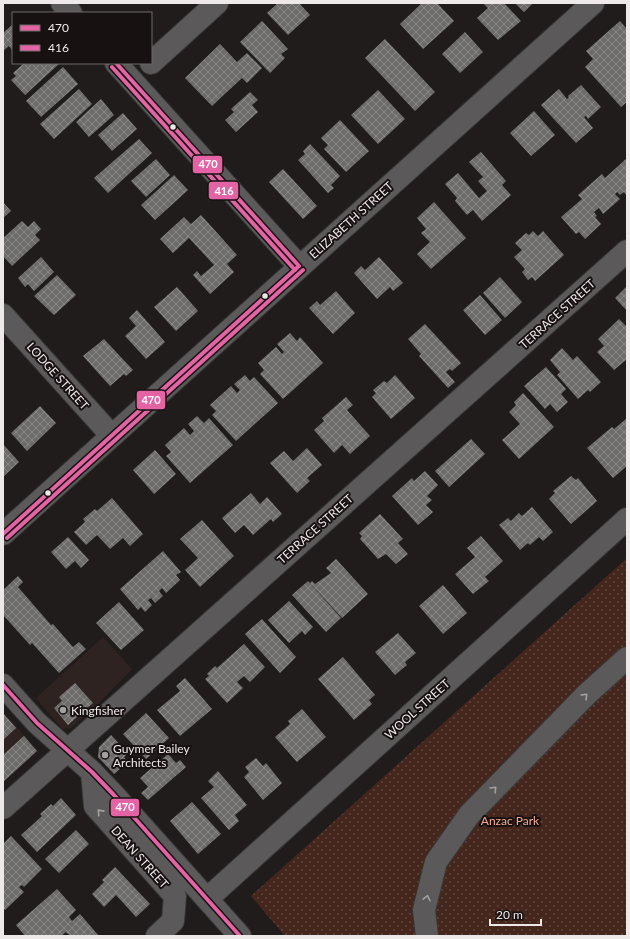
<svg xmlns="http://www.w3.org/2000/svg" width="630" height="939" font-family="Lato,sans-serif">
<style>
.built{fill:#2e2321}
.park{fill:url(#park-dots)}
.building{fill:url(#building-cross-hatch)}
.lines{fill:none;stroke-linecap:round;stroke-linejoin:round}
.minor-casing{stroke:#393737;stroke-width:24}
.minor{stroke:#5b5959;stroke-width:22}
.bus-1-casing{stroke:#171211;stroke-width:7}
.bus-2-casing{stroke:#171211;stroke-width:7}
.bus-1{stroke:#e463a4;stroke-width:4}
.bus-2{stroke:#e463a4;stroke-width:4}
.oneway{stroke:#a4a1a0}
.bus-dot{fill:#ede9e8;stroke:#171211;stroke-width:1.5}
.poi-dot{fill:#a5a1a0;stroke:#171211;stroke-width:1.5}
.labels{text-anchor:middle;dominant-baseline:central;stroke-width:4;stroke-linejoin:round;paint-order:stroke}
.street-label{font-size:12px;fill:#ede9e8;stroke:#171211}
.poi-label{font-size:12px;fill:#ede9e8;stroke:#171211;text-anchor:start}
.park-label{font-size:12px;fill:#f6a893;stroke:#171211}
.line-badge{stroke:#171211;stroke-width:1.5}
.badge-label{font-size:11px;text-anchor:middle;font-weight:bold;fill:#fff}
</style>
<defs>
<pattern id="park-dots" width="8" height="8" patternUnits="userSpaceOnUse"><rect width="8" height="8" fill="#45261d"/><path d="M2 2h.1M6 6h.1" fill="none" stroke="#60463e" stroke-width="1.8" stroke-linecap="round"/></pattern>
<pattern id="building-cross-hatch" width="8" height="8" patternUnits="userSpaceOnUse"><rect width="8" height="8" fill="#6e6b6b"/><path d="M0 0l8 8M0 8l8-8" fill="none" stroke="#8a8787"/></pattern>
</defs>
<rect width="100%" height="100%" fill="#1f1c1b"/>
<path class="built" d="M103,637L132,669L93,709L71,728L62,729L36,698Z
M3,712L38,751L3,782Z"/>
<path class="park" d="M627,558V936H285L251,896Z"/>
<path class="building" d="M278,3H299L310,15L288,35L267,13Z
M422,3H437L454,21L423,49L400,24Z
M483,3H504L521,21L498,40L477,18L488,8Z
M515,3H533L524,12Z
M262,21L288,49L281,54L285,58L270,73L240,42Z
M620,21L627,29V102L621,107L585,67L593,59L586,51Z
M13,24V51L9,46L3,51V33Z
M465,32L483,52L460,73L442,54Z
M385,39L435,92L415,111L365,58Z
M220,44L237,62L247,53L262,68L247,83L242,78L212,106L185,78Z
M24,63H60L25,95L11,80L16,76L13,73Z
M63,67L78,84L41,117L26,101Z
M581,85L601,107L588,119L586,116L584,117L593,128L576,143L541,105L559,89L567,99L569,97L568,96Z
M79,89L92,104L54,139L40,124Z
M378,90L405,119L378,144L351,115Z
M250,92L258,100L252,105L258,112L236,132L225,120L234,112L231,109Z
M101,99L114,115L89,137L76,122Z
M534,111L555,135L531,156L510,133Z
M123,113L137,129L112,151L98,135Z
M340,120L369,151L346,172L324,149L328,145L321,138Z
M139,139L152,153L108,193L94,178Z
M310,144L340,176L331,185L334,188L328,193L298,160L305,154L303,151Z
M481,152L506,181L502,185L511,195L482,221L473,210L467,215L455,201L457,198L445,184L458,173L479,198L487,191L478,181L483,177L469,162Z
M627,158V196L624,192L620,195L617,192L615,194L620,199L603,214L599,208L594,212L597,216L595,217L601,224L585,239L579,232L576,234L561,217L582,199L578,195L602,174L605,178Z
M156,159L170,175L146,197L131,181Z
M283,169L317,206L303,219L269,182Z
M174,175L188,190L155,220L141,205Z
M3,202L11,211L3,218Z
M434,202L466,238L431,269L417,254L430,242L421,233L426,229L417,218Z
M201,215L237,255L227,264L234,272L210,294L193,275L197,271L201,276L214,265L189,238L173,253L160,239L184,217L191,224Z
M22,221L28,227L34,221L41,229L35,235L40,240L12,266L3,256V238Z
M533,231L538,236L543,231L564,255L535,281L532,277L528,280L522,272L525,269L514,257L522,250L515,243L526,233L529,235Z
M41,257L54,272L34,291L28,284L25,287L18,278Z
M379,257L403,283L393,291L390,287L377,299L354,273L361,266L365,270Z
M57,275L76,295L54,315L34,296Z
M500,277L522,302L505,318L483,293Z
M627,286V311L615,298Z
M177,287L198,311L176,331L154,307Z
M336,291L355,313L333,334L309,308L317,301L320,305Z
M480,295L502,320L485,335L463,310Z
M137,310L165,342L146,359L125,336L136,326L129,318Z
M619,319L627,327V359L614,370L597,352L604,346L598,339Z
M425,324L461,363L452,371L450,369L446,372L455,382L448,388L419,356L421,354L408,339Z
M290,333L297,341L300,337L323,363L283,399L260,374L264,370L258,363L276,347L282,354L284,352L277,344Z
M104,339L133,370L126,376L124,374L110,386L83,356Z
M562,348L573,360L577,356L601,382L590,392L588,390L578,399L557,375L560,372L550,360Z
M546,367L566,389L561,394L568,402L557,412L550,404L545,409L524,386Z
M245,375L250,381L254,377L278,403L236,441L212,415L216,411L210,405L231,386L237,393L240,390L234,384Z
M395,375L415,398L391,419L372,397L376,393L373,390L384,381L387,383Z
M523,393L554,427L519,459L502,440L520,424L509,412L516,405L514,402Z
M346,397L353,405L347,410L370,436L350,454L342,445L334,453L314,430L324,421L322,418Z
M40,406L56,423L27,451L11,433Z
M197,416L204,423L209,418L233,445L190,483L166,456L171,452L165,445L184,428L190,435L194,431L188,424Z
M627,418V466L613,478L587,448L612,427L614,429Z
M471,439L485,454L449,487L435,471Z
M3,444L19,462L3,477Z
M307,448L322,465L307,478L310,481L297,493L270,463L284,451L293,461Z
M155,450L176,474L154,494L133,470Z
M425,471L438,485L427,496L432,500L426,505L433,512L418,525L392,496L412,478L414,481Z
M571,476L576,480L578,478L597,501L571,524L549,499L555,493L553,491Z
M251,493L260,504L267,497L282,514L273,522L271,519L253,535L244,525L235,533L222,518Z
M112,498L143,534L130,546L123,538L110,549L97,535L86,545L74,532L85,522L83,519L95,509L97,511Z
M532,507L553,532L543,541L539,537L530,545L528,543L520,550L499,525L508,518L511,521L519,513L522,516Z
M380,514L403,539L398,543L408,554L396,564L386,554L378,559L360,539L362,536L359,533Z
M202,520L234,556L200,587L185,570L198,558L180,539Z
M481,536L503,561L485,577L489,581L473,594L455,574L475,557L467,548Z
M68,537L89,560L81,568L75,561L66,569L51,552Z
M163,551L181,572L176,575L180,580L166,593L162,588L159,591L163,596L155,603L151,598L148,600L152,605L145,612L141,607L138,610L120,589Z
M336,559L368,594L342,618L310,583L312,581L315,584L331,573L326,568Z
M18,576L23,582L18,587L51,625L53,624L73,647L79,642L86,649L59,673L32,643L30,645L3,615V590Z
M308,581L341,618L326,632L292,595Z
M443,585L467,613L443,634L419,606Z
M289,601L313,627L305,635L302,631L289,643L268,620Z
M119,602L144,630L121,650L96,623Z
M262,619L296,657L280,673L245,634Z
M398,633L416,653L405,662L407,665L395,675L375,652Z
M244,644L265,667L250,682L244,676L237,682L243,688L227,703L205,679L209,676L207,674L215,666L217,668Z
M343,657L375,695L369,700L372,704L354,720L318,679Z
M185,678L212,709L180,736L157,710L180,691L176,686Z
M75,683L93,703L68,725L54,708L62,701L59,697Z
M302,709L326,737L297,762L275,737L290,724L288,721Z
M3,713L16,728L3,740Z
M146,713L169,738L146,759L123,734Z
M111,735L128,753L124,757L128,762L114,774L98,757L99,747Z
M24,736L37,751L3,782V755Z
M168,754L176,763L180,760L186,767L148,800L141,793L148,787L140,778Z
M256,758L263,766L266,763L282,783L263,800L244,777L249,772L245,767Z
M218,771L247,805L235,815L239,821L229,830L201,798L214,787L208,781Z
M61,798L76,815L37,852L21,835L42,816L40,814L51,804L53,806Z
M192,802L221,834L198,854L170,821Z
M76,830L89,844L59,873L45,859Z
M11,836L42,869L24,887L22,885L19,887L24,892L5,910L3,908V844Z
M115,867L150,904L136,917L116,895L104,907L92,894L104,882L102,880Z
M57,889L76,910L69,917L72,921L80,914L99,936H70L66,932L61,936H25L16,925Z"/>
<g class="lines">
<g class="minor-casing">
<path id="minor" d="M62,3L71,13
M116,63L299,266
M151,63L217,3
M3,315L112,436
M3,534L593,3
M3,685L37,723L92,772L114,795L240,936
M92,772L95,806L175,896L173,921L157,936
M3,808L627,251
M207,899L627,519
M427,936L424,910L436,862L469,815L587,694L627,658"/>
</g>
<use href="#minor" class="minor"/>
<g class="bus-1-casing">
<path id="bus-1" d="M116,63L299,266
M3,534L299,266
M3,685L37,723L92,772L114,795L240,936"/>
</g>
<g class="bus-2-casing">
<path id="bus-2" d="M112,67L295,270
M7,538L303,270"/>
</g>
<use href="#bus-1" class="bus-1"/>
<use href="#bus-2" class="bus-2"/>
</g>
<defs><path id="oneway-chevron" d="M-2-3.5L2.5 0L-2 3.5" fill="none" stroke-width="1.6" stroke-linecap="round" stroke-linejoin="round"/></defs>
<g class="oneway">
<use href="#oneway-chevron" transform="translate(585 696) rotate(-45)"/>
<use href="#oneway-chevron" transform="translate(494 789) rotate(-46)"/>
<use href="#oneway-chevron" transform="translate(100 812) rotate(-132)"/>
<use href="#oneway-chevron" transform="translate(427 898) rotate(-77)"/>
</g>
<g class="bus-dot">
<circle cx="173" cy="127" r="3.5"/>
<circle cx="265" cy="296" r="3.5"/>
<circle cx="48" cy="493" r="3.5"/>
</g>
<g class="poi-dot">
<circle cx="63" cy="710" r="4"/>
<circle cx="105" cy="755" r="4"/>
</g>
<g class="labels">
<g class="street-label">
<text transform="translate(351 220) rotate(-42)">ELIZABETH STREET</text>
<text transform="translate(557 314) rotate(-42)">TERRACE STREET</text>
<text transform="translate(58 376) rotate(48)">LODGE STREET</text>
<text transform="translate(315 529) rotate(-42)">TERRACE STREET</text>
<text transform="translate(417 709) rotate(-42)">WOOL STREET</text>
<text transform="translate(140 857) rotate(48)">DEAN STREET</text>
</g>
<g class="poi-label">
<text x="71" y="710">Kingfisher</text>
<text x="113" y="748">Guymer Bailey<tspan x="113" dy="14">Architects</tspan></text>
</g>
<g class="park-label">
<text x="510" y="820">Anzac Park</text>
</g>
</g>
<g class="line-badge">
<rect x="192" y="155" width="31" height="19" rx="4" fill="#e463a4"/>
<rect x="208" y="181" width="31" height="19" rx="4" fill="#e463a4"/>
<rect x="136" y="390" width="30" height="20" rx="4" fill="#e463a4"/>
<rect x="110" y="798" width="30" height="19" rx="4" fill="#e463a4"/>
</g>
<g class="badge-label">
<text x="208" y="168">470</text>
<text x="224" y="195">416</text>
<text x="151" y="404">470</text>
<text x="125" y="811">470</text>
</g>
<rect width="630" height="939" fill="none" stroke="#ede9e8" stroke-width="8"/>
<rect x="12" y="12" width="140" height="52" fill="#171211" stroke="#6d6867"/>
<rect x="20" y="25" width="20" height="6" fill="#e463a4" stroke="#6d6867"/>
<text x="48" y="32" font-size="12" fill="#ede9e8">470</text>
<rect x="20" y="45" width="20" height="6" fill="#e463a4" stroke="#6d6867"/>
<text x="48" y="52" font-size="12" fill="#ede9e8">416</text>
<path d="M490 919v6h51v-6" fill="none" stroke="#ede9e8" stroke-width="2"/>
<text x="496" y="919" font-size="12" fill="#ede9e8" stroke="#171211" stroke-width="3" paint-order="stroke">20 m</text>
</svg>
